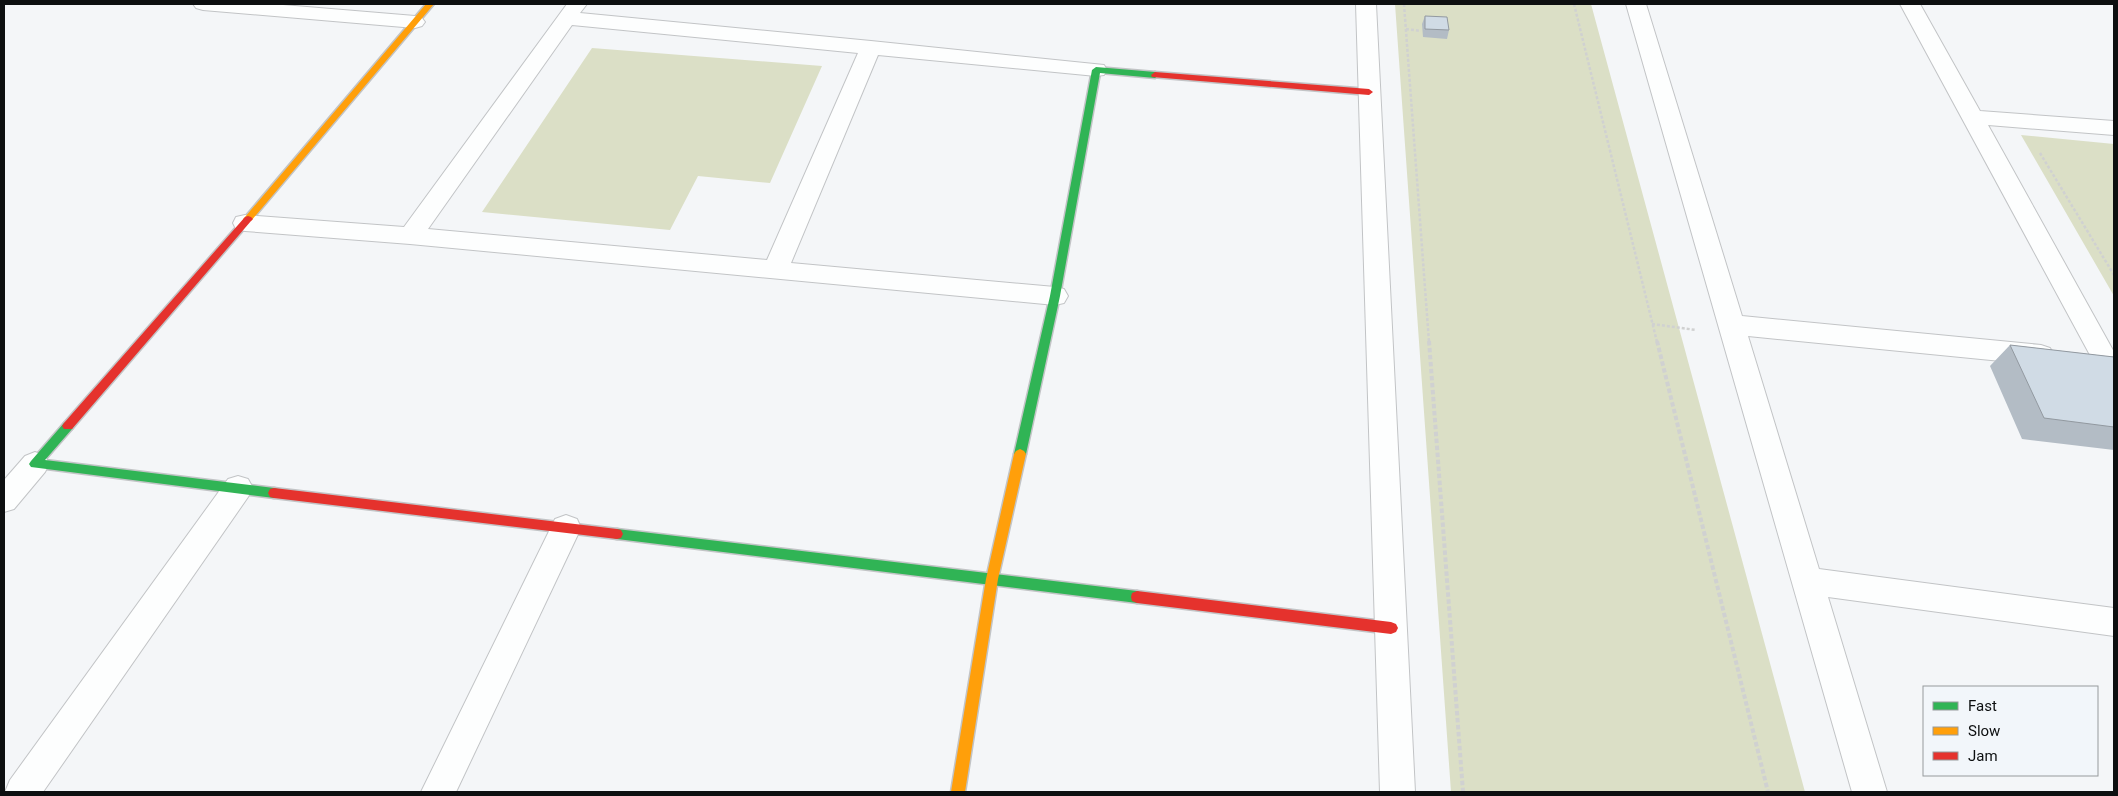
<svg xmlns="http://www.w3.org/2000/svg" width="2118" height="796" font-family="Roboto,sans-serif">
<style>
.green{fill:#dbdfc6}
.lines{fill:none;stroke-linecap:round;stroke-linejoin:round}
.street-casing{stroke:#c2c4c6;stroke-width:2}
.fast-casing{stroke:#c2c4c6;stroke-width:3}
.slow-casing{stroke:#c2c4c6;stroke-width:3}
.jam-casing{stroke:#c2c4c6;stroke-width:3}
.path-far1{stroke:#d0d1d1;stroke-width:2.5;stroke-dasharray:3 2;stroke-linecap:butt}
.path{stroke:#d0d1d1;stroke-width:4;stroke-dasharray:4.5 2.5;stroke-linecap:butt}
.street{fill:#fdfefe;fill-rule:evenodd}
.fast{fill:#30b455;fill-rule:evenodd}
.slow{fill:#ff9f0a;fill-rule:evenodd}
.jam{fill:#e5322d;fill-rule:evenodd}
.wall{fill:#b3bcc5}
.building{fill:#d0dbe5;stroke:#9299a0}
</style>
<rect width="100%" height="100%" fill="#f4f6f8"/>
<path class="green" d="M1395,4H1591L1805,792H1451Z
M592,48L822,66L770,183L698,176L670,230L482,212Z
M2021,135L2114,144V296Z"/>
<g class="lines">
<g class="street-casing">
<path id="street" d="M193,4H271L415,16L422,18L425,22L422,26L415,28L203,10L196,8Z
M567,4H587L580,13L871,41L1104,65L1107,70L1104,75L1096,76L878,55L791,263L1055,287L1064,289L1068,296L1064,303L1055,305L410,244L245,231L236,229L233,223L236,217L245,215L404,227ZM572,25L858,53L767,260L428,229Z
M1356,4H1376L1415,792H1380Z
M1626,4H1646L1742,316L2041,345L2050,348L2054,355L2050,362L2041,365L1748,336L1819,569L2114,608V636L1828,597L1887,792H1852Z
M1900,4H1920L1980,111L2114,121V135L1988,125L2114,352V369L2106,371L2097,368Z
M35,452L45,456L49,464L45,472L14,509L4,512V480L25,456Z
M238,476L248,479L253,488L248,497L43,792H5L10,780L228,479Z
M566,515L577,519L581,528L456,792H421L555,519Z"/>
</g>
<g class="fast-casing">
<path id="fast" d="M1096,67L1155,72L1159,75L1155,78L1100,73L1060,296L1026,454L1024,457H1016L1014,454L1050,296L1092,70Z
M68,421L72,423L74,426L72,429L45,460L274,488L278,489L280,493L278,497L274,498L31,467L29,464L31,461L64,423Z
M617,529L1137,591L1142,593L1143,597L1142,601L1137,603L617,539L613,538L611,534L613,530Z"/>
</g>
<g class="slow-casing">
<path id="slow" d="M426,4H434L251,221H245L243,219L245,217Z
M1020,449L1024,451L1026,454L998,579L965,792H951L986,579L1014,454L1016,451Z"/>
</g>
<g class="jam-casing">
<path id="jam" d="M1155,72L1369,89L1373,92L1369,95L1152,77L1151,75Z
M248,216L251,217L253,219L251,221L72,429H64L62,426L64,423L245,217Z
M274,488L617,529L621,530L623,534L621,538L617,539L274,498L270,497L268,493L270,489Z
M1137,591L1391,622L1396,624L1398,628L1396,632L1391,634L1137,603L1132,601L1131,597L1132,593Z"/>
</g>
<path class="path-far1" d="M1404,4L1429,342
M1574,4L1657,342
M1406,29L1421,31
M2040,153L2114,275
M1652,324L1696,330"/>
<path class="path" d="M1429,341L1463,792
M1657,341L1768,792"/>
<use href="#street" class="street"/>
<use href="#fast" class="fast"/>
<use href="#slow" class="slow"/>
<use href="#jam" class="jam"/>
</g>
<path class="wall" d="M1425,16L1449,30L1447,39L1423,37L1422,24Z
M2010,345L2114,357V450L2022,439L1990,366Z"/>
<path class="building" d="M1425,16L1447,17L1449,30L1425,29Z
M2010,345L2114,357V427L2044,418Z"/>
<rect width="2118" height="796" fill="none" stroke="#0d0f10" stroke-width="10"/>
<rect x="1923" y="686" width="175" height="90" fill="#f2f6fa" stroke="#969a9c"/>
<rect x="1933" y="702" width="25" height="8" fill="#30b455" stroke="#969a9c"/>
<text x="1968" y="711" font-size="15" fill="#0d0f10">Fast</text>
<rect x="1933" y="727" width="25" height="8" fill="#ff9f0a" stroke="#969a9c"/>
<text x="1968" y="736" font-size="15" fill="#0d0f10">Slow</text>
<rect x="1933" y="752" width="25" height="8" fill="#e5322d" stroke="#969a9c"/>
<text x="1968" y="761" font-size="15" fill="#0d0f10">Jam</text>
</svg>
